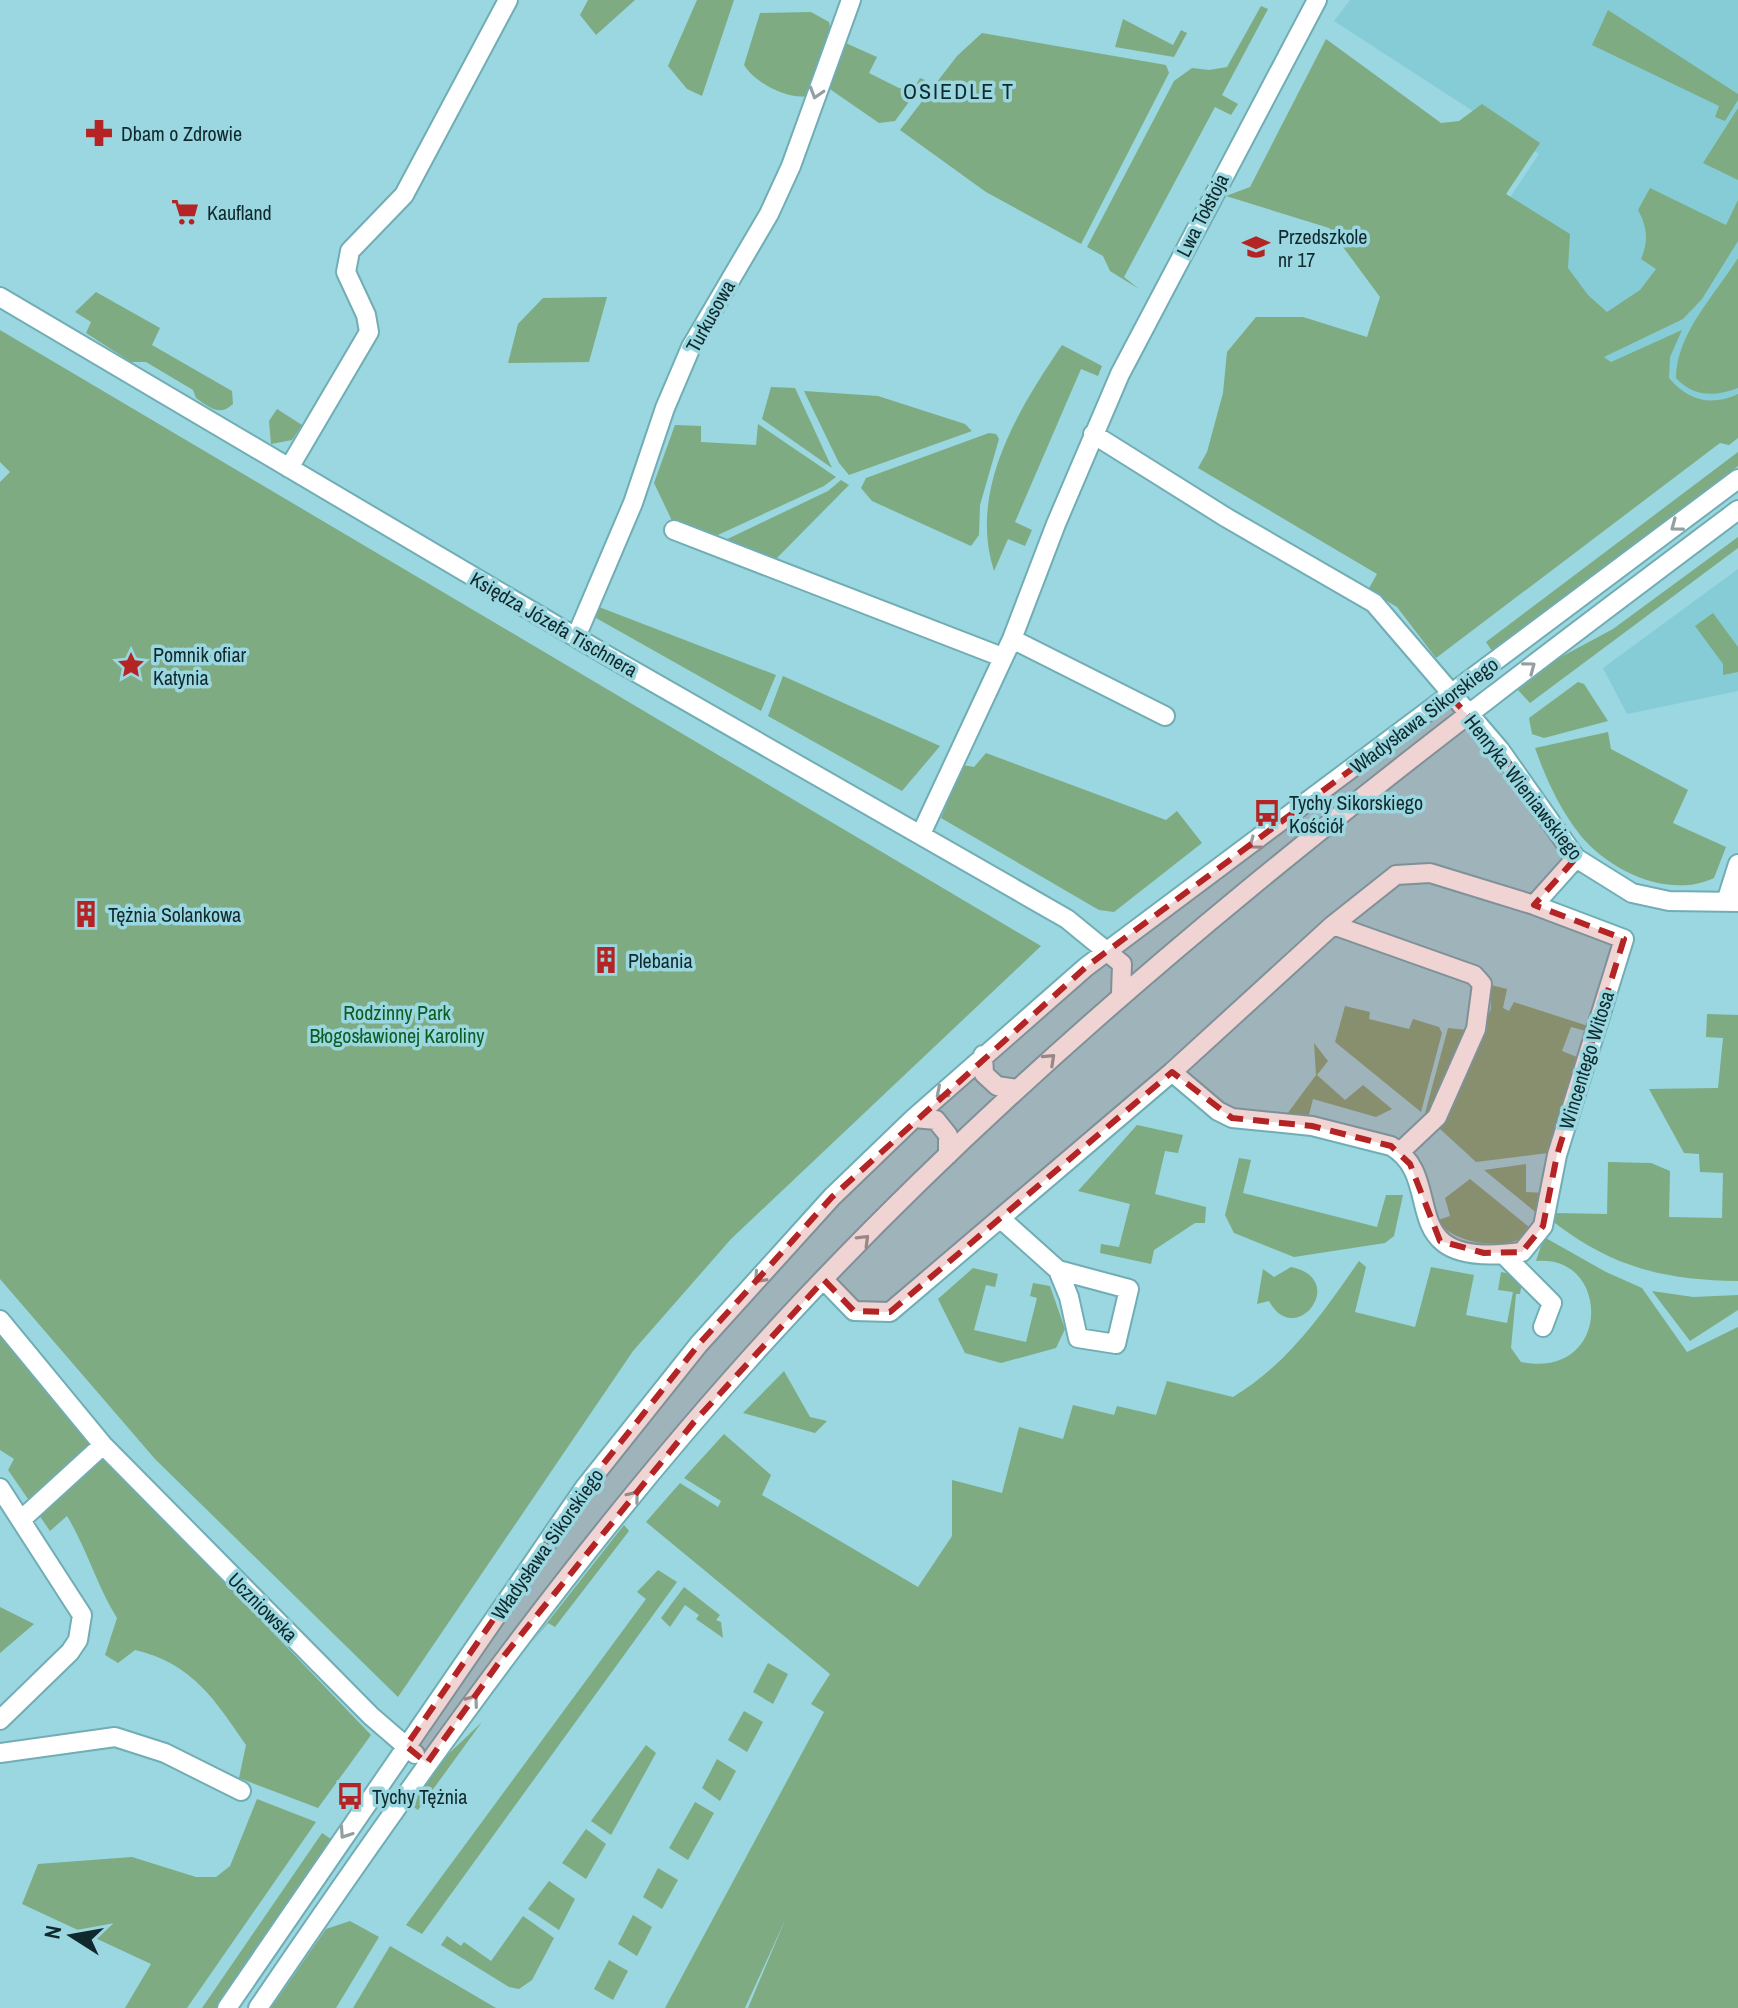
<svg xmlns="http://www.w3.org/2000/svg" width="1738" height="2008" font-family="'Archivo Narrow',sans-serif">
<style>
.built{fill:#86ccd6}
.green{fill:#7eab82}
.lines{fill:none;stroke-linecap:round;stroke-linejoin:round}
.minor-casing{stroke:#71adb5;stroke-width:22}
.minor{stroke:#fff;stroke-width:18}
.oneway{stroke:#939fa0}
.marked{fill:#b42424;fill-opacity:0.2;stroke:#b42424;stroke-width:6;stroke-dasharray:16 10;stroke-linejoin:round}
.labels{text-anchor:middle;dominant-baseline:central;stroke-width:7;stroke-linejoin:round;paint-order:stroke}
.poi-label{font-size:20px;fill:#10292c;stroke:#9ad7e0;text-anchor:start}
.street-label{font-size:20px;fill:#10292c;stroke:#9ad7e0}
.park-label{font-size:20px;fill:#0b5d20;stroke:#9ad7e0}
.neighbourhood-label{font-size:22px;letter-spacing:2px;fill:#10292c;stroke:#9ad7e0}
</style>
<rect width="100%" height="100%" fill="#9ad7e0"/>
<path class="built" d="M1350,0H1738V429L1720,443L1470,258L1539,154L1334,21Z
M1738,569V691L1627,714L1603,668Z"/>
<path class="green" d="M588,0H635L596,35L580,15Z
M697,0H734L702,96L687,89L668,66Z
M1261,6L1268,9L1222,95L1238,104L1231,115L1215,107L1124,277L1139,289L1110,271L1103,256L1087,247L1174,81L1192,68L1209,70L1227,67Z
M1608,10L1738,94V100L1725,121L1715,117L1719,106L1592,45Z
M811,12L829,22L831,33L808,96C788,100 755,83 744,65L760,13Z
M1123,19L1173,45L1181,30L1187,33L1174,57L1115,47Z
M982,33L1166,65L1169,73L1081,244L986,192L900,130L957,56Z
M1326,39L1441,123L1459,121L1482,104L1540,143L1506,194L1570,234L1568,268L1588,295L1607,312L1640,290L1656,269L1641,259C1649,240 1647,227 1638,210L1650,188L1726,225L1738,200V241L1702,299L1683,319L1604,357L1611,362L1682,330L1670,357L1669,378C1688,400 1710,407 1738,394V438L1729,445L1720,443L1436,658L1397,607L1368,590L1377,574L1198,468L1207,452L1223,393L1227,352L1256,317H1303L1367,337L1380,297L1329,228L1226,196L1250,187Z
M841,41L877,57L869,73L899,88H914L920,78L925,80L895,121L879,123L824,85Z
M1738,108V180L1703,163Z
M1738,258V388C1714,397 1694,397 1676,378C1676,334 1715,295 1738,258Z
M96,292L160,328L152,345L232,391L233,404C220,417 209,407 196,398L193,390L146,362H131L86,333L91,322L75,312Z
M607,297L589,362L508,363L518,324L543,298Z
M0,330L1041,946L731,1239L633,1351L398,1697L155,1459L0,1279V482L10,472L0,462Z
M1062,345L1102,366L1098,376L1081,369L1015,522L1032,530L1025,546L1008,539L994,571C968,490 1018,410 1062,345Z
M771,387L795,388L832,468L762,419Z
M804,391L878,396L965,424L972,431L849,475L839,463Z
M277,409L302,425L292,440L271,444L269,421Z
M758,424L836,477L824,486L707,540L675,527L654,483L675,425L701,426V442L756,445Z
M989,433L996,434L999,439L980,505L979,535L971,546L872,501L861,488L866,478Z
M1738,452V466L1492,651L1486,642Z
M841,480L849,485L771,564L717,544L828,491Z
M1738,537V548L1530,703L1518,690L1559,658L1613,629Z
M599,607L776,675L761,711L596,618Z
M1713,613L1738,647V672L1723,675V664L1695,626Z
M783,676L940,746L902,791L768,716Z
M1578,682L1584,684L1608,721L1544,738L1532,734L1529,718Z
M1608,732L1611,749L1688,790L1673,823L1726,847L1714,878C1670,899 1611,872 1581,836C1560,810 1546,779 1535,748Z
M986,753L1166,820L1177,811L1202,843L1114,912L1099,910L941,818L963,765L974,767Z
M1491,985L1507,989L1503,1008L1509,1011L1514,1002L1588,1026L1586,1031L1571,1027L1562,1051L1577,1057L1548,1153L1476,1162L1439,1128L1491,1009Z
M1345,1006L1370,1012L1369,1019L1409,1029L1413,1019L1439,1027L1442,1033L1421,1112L1335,1042Z
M1707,1014L1738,1015V1281C1663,1280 1611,1267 1551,1220L1554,1213L1607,1214L1608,1162L1651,1163L1670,1171L1669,1217L1722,1218L1723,1173L1700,1172L1699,1154L1684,1153L1649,1089L1718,1088L1723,1038L1706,1037Z
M1448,1028L1468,1030L1429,1115L1424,1117Z
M1314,1043L1328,1061L1317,1075L1345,1100L1363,1085L1392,1109L1376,1117L1313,1099L1309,1115L1287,1114L1316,1075Z
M1137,1125L1183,1135L1178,1153L1165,1151L1155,1194L1206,1207L1205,1223H1195L1154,1250L1151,1264L1100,1253L1101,1244L1119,1247L1130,1204L1078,1191Z
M1239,1158L1251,1160L1243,1193L1377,1227L1386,1195H1403L1394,1236L1385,1243L1294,1257L1234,1233L1225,1215Z
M1526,1164V1192L1545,1193L1539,1215L1484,1170Z
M1470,1179L1534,1231C1513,1252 1452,1246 1438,1220L1450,1216L1445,1198Z
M1544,1237L1606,1272L1642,1288L1687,1352L1738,1327V2008H748L786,1918L745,2008H665L824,1712L811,1704L830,1674L646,1522L680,1483L718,1507L721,1501L684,1478L724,1434L771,1475L762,1495L918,1587L952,1536V1480L1002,1493L1019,1427L1063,1439L1073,1405L1114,1415L1117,1406L1156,1415L1167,1381L1233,1397C1288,1364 1323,1313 1359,1261L1366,1267L1355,1312L1415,1327L1431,1267L1474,1275L1466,1315L1507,1323L1513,1292L1498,1290L1501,1272L1523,1276L1520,1294H1516L1511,1348L1521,1362C1613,1380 1611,1253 1536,1261Z
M1291,1267C1350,1279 1295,1350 1269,1301L1257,1304L1263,1269L1274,1277Z
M973,1268L998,1274L995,1287L986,1285L974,1330L1026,1342L1037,1298L1030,1296L1033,1283L1050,1286L1065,1329L1056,1348L1001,1363L965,1353L938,1299Z
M1652,1291L1693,1297L1738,1295V1310L1690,1341Z
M0,1336L82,1433L371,1735L318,1808L239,1778L246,1745C215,1700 192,1663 135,1650L118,1663L105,1655L117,1618C97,1586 87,1549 67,1516L50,1531L8,1470L14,1459L0,1450Z
M784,1371L810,1417L827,1421L815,1433L743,1413Z
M624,1525L629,1531L555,1627L548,1623L532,1642Z
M658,1570L677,1582L422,1934L406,1925L646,1599L637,1592Z
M684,1587L720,1615L716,1620L721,1622L723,1638L696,1619L699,1615L685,1605L670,1627L661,1618Z
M0,1607L34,1624L0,1653Z
M768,1663L788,1674L773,1704L753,1692Z
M744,1711L763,1722L747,1752L728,1740Z
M482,1722L418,1810L409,1804L438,1764Z
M646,1745L656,1753L611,1835L591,1821Z
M717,1759L736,1771L720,1801L702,1788Z
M257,1799L316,1822L187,2008H125L151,1964L22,1904L38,1864L132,1857L196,1877H216L230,1866Z
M695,1802L714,1813L688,1860L669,1848Z
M586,1829L606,1844L586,1879L562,1863Z
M322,1833L331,1839L216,2008H202Z
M658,1868L678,1880L662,1909L643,1897Z
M549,1881L575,1899L559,1930L528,1909Z
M633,1915L652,1927L637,1956L618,1944Z
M523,1916L554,1938L532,1980L519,1989L509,1987L441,1945L447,1936L461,1946L464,1942L491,1961Z
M350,1921L379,1937L336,2008H271L326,1929Z
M390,1946L397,1950L496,2008H353Z
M609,1960L628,1971L613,2000L594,1989Z"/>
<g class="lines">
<g class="minor-casing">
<path id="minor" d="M0,297L606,655L1067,919L1122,964L1121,994
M1093,434L1227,518L1374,603L1500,750L1576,858L1632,893L1669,901L1738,902
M289,468L369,332L366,315L346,272L350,251L404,195L508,0
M674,530L1002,657
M576,637L633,503L665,408L691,347L769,214L791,166L851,0
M1012,639L1165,716
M921,834L1012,639L1056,524L1120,374L1317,0
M1726,902L1738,864
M1333,925L1474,975L1482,984L1476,1029L1437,1117L1401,1151
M983,1055L984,1074L997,1086L1017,1089
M1172,1072L1218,1111L1232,1118L1312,1126L1391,1146C1450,1180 1387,1271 1522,1252L1543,1226L1557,1155L1624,939L1534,905
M914,1118L936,1120L948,1135V1155
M1000,1218L1058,1270L1069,1297L1078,1338L1116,1344L1129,1289L1058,1270
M1503,1254L1552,1303L1543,1327
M824,1280L854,1311L890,1312L1172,1072L1333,925L1396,875L1430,873L1534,905L1576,858
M0,1320L103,1445L371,1716L415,1754
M0,1488L82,1615L78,1640L70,1652L0,1720
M21,1520L103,1445
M0,1753L115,1737L165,1753L241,1791
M227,2008L585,1487L699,1344L832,1197L914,1118L1086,967L1738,479
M258,2008C424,1764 594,1524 796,1308C1079,1005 1408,758 1738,510"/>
</g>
<use href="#minor" class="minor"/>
</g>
<defs><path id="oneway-chevron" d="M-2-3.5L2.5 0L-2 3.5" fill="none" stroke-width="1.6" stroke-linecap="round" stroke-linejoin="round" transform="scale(2)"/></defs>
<g class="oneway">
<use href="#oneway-chevron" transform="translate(816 93) rotate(107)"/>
<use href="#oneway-chevron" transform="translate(1676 526) rotate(143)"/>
<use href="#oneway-chevron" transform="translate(1530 667) rotate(-37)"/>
<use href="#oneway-chevron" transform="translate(1254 844) rotate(143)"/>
<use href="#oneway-chevron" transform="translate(1050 1059) rotate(-43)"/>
<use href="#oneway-chevron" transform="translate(941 1093) rotate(139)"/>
<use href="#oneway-chevron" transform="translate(864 1240) rotate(-45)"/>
<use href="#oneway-chevron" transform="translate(759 1278) rotate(132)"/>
<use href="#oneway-chevron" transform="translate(634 1496) rotate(-51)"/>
<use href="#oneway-chevron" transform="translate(473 1700) rotate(-54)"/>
<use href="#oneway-chevron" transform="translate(345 1833) rotate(124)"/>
</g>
<path class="marked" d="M1450,696L1500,750L1576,858L1534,905L1624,939L1557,1155L1543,1226L1522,1252L1484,1253L1440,1241L1410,1164L1391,1146L1312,1126L1232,1118L1172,1072L890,1312L854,1311L824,1280L694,1422L503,1657L427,1763L406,1746L585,1487L699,1344L832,1197L1086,967Z"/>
<defs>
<g id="pharmacy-bare" transform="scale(2.16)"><path d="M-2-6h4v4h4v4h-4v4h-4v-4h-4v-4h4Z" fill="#b42424" stroke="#9ad7e0" stroke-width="2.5" paint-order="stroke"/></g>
<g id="supermarket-bare" transform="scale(2.16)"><path d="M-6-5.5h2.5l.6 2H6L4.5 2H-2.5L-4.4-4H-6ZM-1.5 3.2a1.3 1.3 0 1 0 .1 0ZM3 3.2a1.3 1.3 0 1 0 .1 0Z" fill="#b42424" stroke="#9ad7e0" stroke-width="2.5" paint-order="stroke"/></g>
<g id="school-bare" transform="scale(2.16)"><path d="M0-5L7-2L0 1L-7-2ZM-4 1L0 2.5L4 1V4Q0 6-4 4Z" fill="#b42424" stroke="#9ad7e0" stroke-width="2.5" paint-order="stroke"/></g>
<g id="sight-bare" transform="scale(2.16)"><path d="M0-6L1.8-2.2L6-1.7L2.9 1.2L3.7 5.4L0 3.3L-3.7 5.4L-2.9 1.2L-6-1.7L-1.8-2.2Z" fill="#b42424" stroke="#9ad7e0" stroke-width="2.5" paint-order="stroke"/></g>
<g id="bus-bare" transform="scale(2.16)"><path d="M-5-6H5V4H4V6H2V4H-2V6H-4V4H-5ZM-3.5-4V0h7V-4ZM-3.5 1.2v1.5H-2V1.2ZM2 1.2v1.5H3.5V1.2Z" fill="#b42424" stroke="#9ad7e0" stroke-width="2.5" paint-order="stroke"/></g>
<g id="building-bare" transform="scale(2.16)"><path d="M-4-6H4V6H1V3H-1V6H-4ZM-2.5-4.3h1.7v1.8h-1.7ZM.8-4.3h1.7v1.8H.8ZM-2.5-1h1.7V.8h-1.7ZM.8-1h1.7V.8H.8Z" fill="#b42424" stroke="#9ad7e0" stroke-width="2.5" paint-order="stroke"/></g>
</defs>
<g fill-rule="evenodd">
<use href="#pharmacy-bare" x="99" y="133"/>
<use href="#supermarket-bare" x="185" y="212"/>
<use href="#school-bare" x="1256" y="247"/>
<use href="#sight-bare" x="131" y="665"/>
<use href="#bus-bare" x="1267" y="813"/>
<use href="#building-bare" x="86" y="914"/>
<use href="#building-bare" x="606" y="960"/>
<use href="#bus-bare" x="350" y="1796"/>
</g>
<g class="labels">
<g class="poi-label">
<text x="121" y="133">Dbam o Zdrowie</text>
<text x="207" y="212">Kaufland</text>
<text x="1278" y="236">Przedszkole<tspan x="1278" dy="23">nr 17</tspan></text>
<text x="153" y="654">Pomnik ofiar<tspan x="153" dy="23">Katynia</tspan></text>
<text x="1289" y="802">Tychy Sikorskiego<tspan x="1289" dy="23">Kościół</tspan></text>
<text x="108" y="914">Tężnia Solankowa</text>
<text x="628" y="960">Plebania</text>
<text x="372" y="1796">Tychy Tężnia</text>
</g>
<g class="street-label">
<text transform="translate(1202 215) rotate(-63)">Lwa Tołstoja</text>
<text transform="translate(710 316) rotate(-61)">Turkusowa</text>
<text transform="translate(554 624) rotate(30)">Księdza Józefa Tischnera</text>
<text transform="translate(1424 715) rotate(-37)">Władysława Sikorskiego</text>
<text transform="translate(1524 787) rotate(52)">Henryka Wieniawskiego</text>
<text transform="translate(1586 1060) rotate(-73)">Wincentego Witosa</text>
<text transform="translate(547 1544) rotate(-55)">Władysława Sikorskiego</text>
<text transform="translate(263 1607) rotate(45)">Uczniowska</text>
</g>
<g class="park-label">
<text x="397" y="1012">Rodzinny Park<tspan x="397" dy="23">Błogosławionej Karoliny</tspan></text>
</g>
<g class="neighbourhood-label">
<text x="959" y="91">OSIEDLE T</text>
</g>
</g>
<g transform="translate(72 1936) rotate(281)" stroke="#9ad7e0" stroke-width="6" paint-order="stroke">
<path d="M0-6L14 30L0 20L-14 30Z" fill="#10292c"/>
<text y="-12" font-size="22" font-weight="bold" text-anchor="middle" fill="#10292c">N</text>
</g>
</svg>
